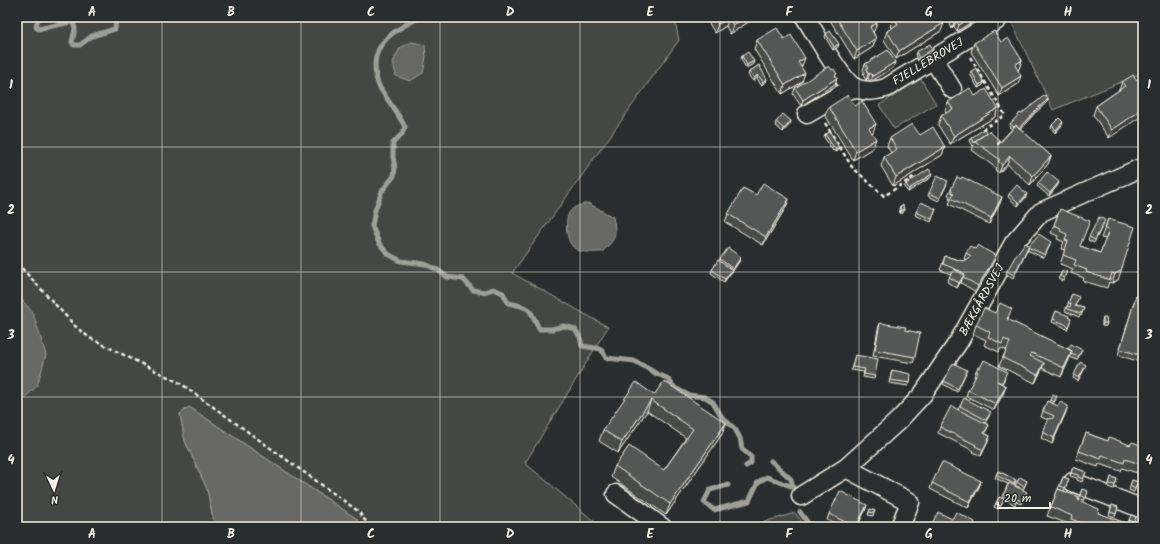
<svg xmlns="http://www.w3.org/2000/svg" width="1160" height="544" font-family="Kalam,sans-serif">
<style>
.green{fill:#444645;stroke:#9c9c96}
.water{fill:#676866;stroke:#9f9f9a}
.lines{fill:none;stroke-linecap:round;stroke-linejoin:round}
.stream{stroke:#9f9f9a;stroke-width:5}
.minor-casing{stroke:#f4f1e8;stroke-width:21}
.path{stroke:#f4f1e8;stroke-width:2.5;stroke-dasharray:4 3;stroke-linecap:butt}
.minor{stroke:#2a2d2e;stroke-width:18}
.wall{fill:#494b4a;stroke:#f4f1e8}
.shaded-wall{fill:#3c3d3c;stroke:#f4f1e8}
.building{fill:#555756;stroke:#f4f1e8}
.grid{fill:none;stroke:#f4f1e8;stroke-width:1;stroke-opacity:0.55}
.labels{text-anchor:middle;dominant-baseline:central;stroke-width:3;stroke-linejoin:round;paint-order:stroke}
.street-label{font-size:12px;fill:#f4f1e8;stroke:#2a2d2e}
.neatline{fill:none;stroke:#f4f1e8;stroke-width:1.5}
.grid-label{font-size:13px;text-anchor:middle;font-weight:bold;fill:#f4f1e8}
</style>
<rect width="100%" height="100%" fill="#2a2d2e"/>
<filter id="ink" filterUnits="userSpaceOnUse"><feTurbulence type="fractalNoise" baseFrequency=".025" numOctaves="2"/><feDisplacementMap in="SourceGraphic" scale="8" xChannelSelector="R" yChannelSelector="G"/><feConvolveMatrix kernelMatrix="1 2 1 2 8 2 1 2 1" color-interpolation-filters="sRGB"/></filter>
<g filter="url(#ink)">
<path class="green" d="M17,17H674L679,40L512,273L608,327L525,463L601,527H358L357,519L189,407L180,414L185,441L207,489L215,527H17Z
M1009,17H1143V73L1053,110Z
M921,79L936,104L894,129L879,105Z
M795,513L806,527H747Z"/>
<path class="water" d="M412,42L425,45L426,57L423,73L410,81L396,76L393,62L400,48Z
M588,203L613,217C617,235 616,239 602,252C594,252 585,253 577,250C566,244 564,223 569,213C573,206 581,205 588,203Z
M17,294L33,313L46,355L37,386L17,405Z
M189,407L357,519L358,527H215L207,489L185,441L180,414Z"/>
<g class="lines">
<path class="stream" d="M38,17L36,27L38,29L71,22L74,24L75,29L72,42L74,45H80L92,36L115,29L116,17
M130,17L135,19L138,17
M420,17C400,28 376,38 375,64C375,72 376,81 380,88C388,101 398,113 405,127L402,134L393,143V157L395,168L394,176L382,191L375,210L372,226L379,243L388,254L401,261L425,264L438,270L447,277L463,279L473,290L484,292L493,289L503,293L508,303C532,308 529,307 539,329H552L564,326L575,329L580,337L582,346L601,349L606,358L635,361L657,374L667,378L675,388L688,395L705,397L713,402L722,417L735,429L740,438L742,449L751,457V463L746,466
M771,461L791,479L793,487
M728,485L710,490L704,502L714,510L749,501L758,482L767,477L793,487
M800,512L811,527"/>
<g class="minor-casing">
<path id="minor" d="M805,17C814,31 842,82 855,88C865,92 876,91 886,88L997,20
M933,59L952,89
M807,114L854,87
M846,468L910,502L900,527
M1073,482L1143,509
M616,494L662,527
M801,496L846,468L899,420L923,394L959,341L1014,243L1041,212L1143,167"/>
</g>
<path class="path" d="M970,57L1005,115L980,131
M825,123L852,167L884,196L915,176
M17,263L77,328L90,338L180,383L358,511L370,527"/>
<use href="#minor" class="minor"/>
</g>
<path class="wall" d="M705,17H754L753,19L730,34L726,26L715,33Z
M828,17H874V31L873,32L876,38L873,47L854,59Z
M894,17L941,31L896,59L884,40L887,31L892,28L890,26Z
M950,17H980L957,31L954,27L952,29L950,24L951,21L949,19Z
M826,34L838,47L833,50L825,37Z
M784,39L802,66L801,67L802,82L782,94L754,49L757,40Z
M1001,42L1022,60L1019,69L1018,70V84L999,96L971,52L974,43Z
M933,49L932,52L918,61L915,55L916,52Z
M742,56L753,64L746,68L741,59Z
M895,62L893,68L870,82L868,78L866,80L863,75L864,72L863,70L865,64Z
M759,65L766,82L761,85L757,78L753,81L748,75L749,72Z
M971,71L983,85L978,88L970,74Z
M836,77L837,78L835,84L801,106L793,94L795,88Z
M1136,80L1109,138L1093,115L1096,106L1119,90L1122,82Z
M975,96L998,108L995,117L950,144L938,125L941,116L946,113L945,111L948,102Z
M1048,99L1047,102L1035,113L1020,129L1051,156L1048,164L1030,185L1007,164L999,173L995,170L996,168L972,150L974,145L973,146L970,141L971,138L987,133L1000,141L998,144L1012,129L1009,127L1010,124L1021,114Z
M855,106L873,132L872,133L873,148L853,160L825,115L829,107Z
M791,121L790,124L783,132L775,125L776,122Z
M1052,125H1062L1055,133L1051,128Z
M825,134L838,150L835,152L834,150L833,151L824,137Z
M920,135L945,147L942,155L893,186L881,166L884,157L891,153L887,146L890,138Z
M931,177L908,192L904,187L906,184Z
M1038,183L1058,185L1049,196L1037,186Z
M947,184L939,201L928,196L929,193Z
M951,189L1002,197L1000,203L989,224L949,204L951,199L949,198L950,196L948,195Z
M1009,194L1026,197L1018,206L1008,197Z
M756,195L789,199L786,207L763,245L725,222L728,214Z
M900,206L903,213H900L899,209Z
M936,209L931,222L915,215L916,212Z
M1060,209L1080,246L1100,253L1106,239L1101,238L1108,219L1118,280L1112,283L1109,282L1107,288L1083,281L1084,278L1071,273L1073,269L1060,264L1065,250L1061,249L1064,242L1057,239L1058,236L1051,233Z
M1104,223L1094,243L1088,240L1089,237Z
M1050,245L1044,258L1027,250L1028,248L1013,278L1006,274L1007,271L1029,247Z
M966,253L994,262L976,292L961,283L962,279L957,288L947,282L951,274L940,270L945,256L963,261L965,260L964,259Z
M720,259L740,260L732,272H731L724,282L711,273L712,270Z
M1063,270L1067,272L1063,281L1058,279Z
M1072,294L1075,306L1084,308L1081,316L1080,315L1079,317L1065,311Z
M1136,296L1139,355L1137,361L1118,355Z
M1056,311L1071,319L1067,330L1064,327L1052,322Z
M995,313L1009,317L1007,320L1068,349L1082,350L1077,360L1070,357L1061,377L1042,368L1035,383L999,366L1006,350L1001,348L999,352L984,345L986,340L973,334L976,325Z
M1103,318L1106,326H1102V321Z
M880,323L905,330L915,357L913,363L873,356L878,329Z
M855,355L875,376L874,379L863,377L864,372L851,370Z
M1085,368L1078,381L1073,378L1074,375Z
M892,370L910,383L908,386L889,383Z
M976,371L1005,378L1002,384L1004,392L994,410L966,396L968,390L975,378L974,377Z
M966,373L957,392L943,384L944,381Z
M654,395L726,423L722,434L666,515L611,477L615,466L664,470L686,438L647,411L618,453L599,441L603,430Z
M1056,399L1053,404L1066,412L1052,444L1041,438L1048,420L1041,417L1043,411L1050,400Z
M960,406L990,415L985,423L989,425L985,433L990,436L981,456L973,452L974,451L938,433L940,427L958,409Z
M1086,433L1108,441L1130,445L1143,446V475L1122,468L1121,471L1099,464L1098,467L1076,459Z
M1073,467L1086,472L1082,482L1077,480V478L1070,476Z
M998,471L1016,480L1014,485L1020,488L1015,485L1017,482L1027,481L1023,490L1026,495L1021,504L1016,502L1015,505L1004,499L999,509L994,507L999,497L1002,498L1008,484L995,478Z
M1063,477L1069,479L1064,491L1058,489Z
M1111,477L1117,479L1114,489L1108,487Z
M1132,480L1138,482L1134,492L1129,490Z
M981,481L979,487L968,508L930,489L932,483Z
M1058,489L1079,497L1082,489L1087,494L1084,501L1079,498L1078,500L1098,513L1128,524L1134,522L1143,527H1068L1069,524L1047,516Z
M867,505L857,527H841L827,520L829,514Z
M1112,505L1118,507L1115,517L1109,515Z
M870,509L875,511L873,516L868,515Z"/>
<path class="shaded-wall" d="M746,17H754L753,19L730,34L733,25Z
M972,17H980L957,31L959,25Z
M729,18L726,26L715,33L718,24Z
M956,21L954,27L952,29L954,23Z
M877,23L874,31L867,36L870,27Z
M944,23L941,31L896,59L899,51Z
M876,38L873,47L854,59L857,51Z
M839,44L838,47L833,50L834,47Z
M933,49L932,52L918,61L919,58Z
M805,58L802,66L795,70L798,62Z
M1022,60L1019,69L1012,74L1015,65Z
M754,61L753,64L746,68L747,65Z
M895,62L893,68L870,82L873,76Z
M805,73L802,82L782,94L785,85Z
M870,73L868,78L866,80L868,74Z
M758,75L757,78L753,81L754,78Z
M1021,76L1018,84L999,96L1002,88Z
M837,78L835,84L801,106L803,100Z
M767,79L766,82L761,85L763,82Z
M984,82L983,85L978,88L979,85Z
M1048,99L1047,102L1035,113L1016,134L1017,131L1036,110Z
M998,108L995,117L950,144L954,136Z
M1143,109V115L1109,138L1112,130Z
M791,121L790,124L783,132L784,129Z
M1063,122L1062,125L1055,133L1056,130Z
M876,124L873,132L866,137L869,128Z
M876,139L873,148L853,160L856,151Z
M839,147L838,150L835,152L836,149Z
M945,147L942,155L893,186L896,177Z
M1010,156L1007,164L999,173L1002,165Z
M1051,156L1048,164L1030,185L1033,176Z
M932,174L931,177L908,192L909,189Z
M1059,182L1058,185L1049,196L1050,193Z
M1027,194L1026,197L1018,206L1019,203Z
M1002,197L1000,203L989,224L991,218Z
M789,199L786,207L763,245L766,237Z
M901,210H904L903,213H900Z
M996,256L994,262L976,292L978,286Z
M741,257L740,260L732,272L733,269Z
M732,270L731,273L724,282L725,279Z
M1121,271L1118,280L1112,283L1115,274Z
M964,275L961,281L957,288L959,283Z
M1103,323H1107L1106,326H1102Z
M1072,351L1069,360L1061,377L1064,368Z
M1044,363L1041,371L1035,383L1038,375Z
M1006,386L1004,392L994,410L996,404Z
M651,400L647,411L618,453L622,442Z
M1068,406L1066,412L1052,444L1054,438Z
M726,423L722,434L666,515L670,504Z
M990,436L988,442L981,456L983,450Z
M981,481L979,487L968,508L970,502Z
M867,505L865,511L857,527H856Z"/>
<path class="building" d="M714,17H746L733,25L729,18L718,24Z
M836,17H874L877,23L870,27L876,38L857,51Z
M894,17H940L944,23L899,51L887,31L898,24Z
M953,17H972L959,25L956,21L954,23L952,18Z
M777,28L784,39L791,35L805,58L798,62L805,73L785,85L757,40Z
M830,31L839,44L834,47L826,34Z
M994,31L1001,42L1008,38L1022,60L1015,65L1021,76L1002,88L974,43Z
M930,44L933,49L919,58L916,52Z
M888,50L895,62L873,76L870,73L868,74L866,69L868,68L865,64Z
M748,52L754,61L747,65L742,56Z
M759,65L767,79L763,82L758,75L754,78L749,72Z
M829,66L832,70L834,69L837,74L835,75L837,78L803,100L795,88Z
M976,68L984,82L979,85L971,71Z
M1133,75L1136,80L1143,75V109L1112,130L1096,106L1125,86L1122,82Z
M970,88L975,96L986,89L998,108L954,136L941,116L953,109L948,102Z
M848,95L855,106L862,101L876,124L869,128L876,139L856,151L829,107Z
M1045,95L1048,99L1036,110L1019,128L1016,125L1014,127L1010,124L1020,113L1021,114Z
M783,114L791,121L784,129L776,122Z
M1059,118L1063,122L1056,130L1052,125Z
M912,124L920,135L933,127L945,147L896,177L884,157L897,149L890,138Z
M1016,125L1051,156L1033,176L1010,156L1002,165L998,161L1000,160L975,141L989,131L1000,141L997,144L998,145Z
M984,129L987,133L975,141L974,143L971,138Z
M830,132L839,147L836,149L835,147L834,148L825,134Z
M929,169L932,174L909,189L906,184Z
M1047,172L1059,182L1050,193L1038,183Z
M937,176L948,181L940,198L929,193Z
M957,177L961,179L962,177L1002,197L991,218L951,198L954,193L951,192L952,190L951,189Z
M763,183L789,199L766,237L728,214L743,188L756,195Z
M1017,185L1027,194L1019,203L1009,194Z
M921,202L936,209L932,219L916,212Z
M903,205L904,210H901L900,206Z
M1060,209L1090,221L1080,246L1100,253L1109,230L1105,229L1108,219L1135,227L1121,271L1115,274L1112,273L1110,280L1086,272L1087,270L1074,265L1076,260L1063,255L1068,241L1065,240L1067,234L1060,231L1061,228L1054,225Z
M1099,217L1105,220L1095,240L1089,237Z
M1039,234L1051,242L1045,255L1028,247Z
M1025,243L1029,245L1014,275L1007,271L1016,255Z
M978,245L996,256L978,286L963,277L965,274L960,271L943,264L945,256L963,261L971,256L966,253L970,246L975,249Z
M728,248L741,257L733,269L720,259Z
M718,260L732,270L725,279L712,270Z
M954,269L964,275L959,283L949,277Z
M1063,270L1067,272L1064,278L1060,276Z
M1072,294L1079,297L1075,306L1084,308L1082,313L1081,312L1080,314L1066,308L1067,306L1070,307L1071,304L1068,303Z
M1136,296L1143,298V342L1139,355L1120,349Z
M1000,303L1012,309L1007,319L1072,351L1064,368L1032,353L1030,356L1044,363L1038,375L1003,358L1010,342L1004,339L1002,344L988,337L990,332L976,325L984,308L995,313Z
M1056,311L1069,316L1068,317L1071,319L1068,327L1065,324L1053,319Z
M1103,318H1106L1107,323H1103Z
M880,323L906,327L905,330L920,333L915,357L875,350Z
M1071,344L1082,350L1078,357L1071,354L1072,351L1068,349Z
M855,355L878,359L875,376L864,374L865,369L852,367Z
M984,360L1007,372L1002,383L997,381L1006,386L996,404L968,390L978,372L976,371L978,367L980,368Z
M1080,362L1086,365L1079,378L1074,375Z
M953,363L967,370L958,389L944,381Z
M892,370L911,374L910,383L890,380Z
M664,381L726,423L670,504L615,466L629,446L664,470L693,429L651,400L622,442L603,430L636,382L654,395Z
M1053,394L1057,396L1054,402L1050,400Z
M964,398L991,412L986,420L960,406Z
M1047,401L1058,406L1060,402L1068,406L1054,438L1043,432L1049,418L1052,419L1054,416L1043,411Z
M951,406L989,425L984,433L990,436L983,450L975,446L976,445L940,427Z
M1086,433L1108,441L1109,437L1130,445L1132,442L1143,446V465L1125,459L1124,463L1102,455L1101,459L1079,451Z
M942,462L981,481L970,502L932,483Z
M1073,467L1086,472L1083,479L1078,477V475L1071,473Z
M998,471L1016,480L1014,484L996,475Z
M1020,477L1027,481L1024,487L1017,482Z
M1063,477L1069,479L1065,488L1060,486Z
M1111,477L1117,479L1115,485L1109,484Z
M1132,480L1138,482L1135,489L1130,486Z
M1009,483L1027,492L1022,501L1017,499L1016,502L1003,495Z
M1058,489L1079,497L1078,500L1099,509L1098,513L1128,524L1129,520L1143,526V527H1092L1071,519L1072,516L1051,507Z
M1082,489L1088,491L1086,498L1080,495Z
M840,491L867,505L856,527L829,514Z
M999,497L1004,499L1001,506L996,504Z
M1112,505L1118,507L1116,514L1110,512Z
M870,509L875,511L874,513L869,512Z
M938,512L952,519L956,512L975,522L972,527H930Z
M1131,515L1136,517L1134,522L1129,520Z
M860,524L866,527H858Z"/>
</g>
<path class="grid" d="M162,17V527M301,17V527M440,17V527M580,17V527M720,17V527M859,17V527M998,17V527M17,147H1143M17,272H1143M17,397H1143"/>
<g class="labels">
<g class="street-label">
<text transform="translate(928 62) rotate(-31)">FJELLEBROVEJ</text>
<text transform="translate(982 300) rotate(-61)">BÆKGÅRDSVEJ</text>
</g>
</g>
<rect width="1160" height="544" fill="none" stroke="#2a2d2e" stroke-width="44"/>
<g transform="translate(54 490) rotate(176)" stroke="#2a2d2e" stroke-width="3" paint-order="stroke">
<path d="M0-3L7 15L0 10L-7 15Z" fill="#f4f1e8"/>
<text y="-6" font-size="11" font-weight="bold" text-anchor="middle" fill="#f4f1e8">N</text>
</g>
<path d="M998 502v6h52v-6" fill="none" stroke="#f4f1e8" stroke-width="2"/>
<text x="1004" y="502" font-size="12" fill="#f4f1e8" stroke="#2a2d2e" stroke-width="3" paint-order="stroke">20 m</text>
<rect x="22" y="22" width="1116" height="500" class="neatline"/>
<g class="grid-label">
<text x="92" y="16">A</text>
<text x="231" y="16">B</text>
<text x="371" y="16">C</text>
<text x="510" y="16">D</text>
<text x="650" y="16">E</text>
<text x="789" y="16">F</text>
<text x="929" y="16">G</text>
<text x="1068" y="16">H</text>
<text x="11" y="89">1</text>
<text x="1149" y="89">1</text>
<text x="11" y="214">2</text>
<text x="1149" y="214">2</text>
<text x="11" y="339">3</text>
<text x="1149" y="339">3</text>
<text x="11" y="464">4</text>
<text x="1149" y="464">4</text>
<text x="92" y="538">A</text>
<text x="231" y="538">B</text>
<text x="371" y="538">C</text>
<text x="510" y="538">D</text>
<text x="650" y="538">E</text>
<text x="789" y="538">F</text>
<text x="929" y="538">G</text>
<text x="1068" y="538">H</text>
</g>
</svg>
